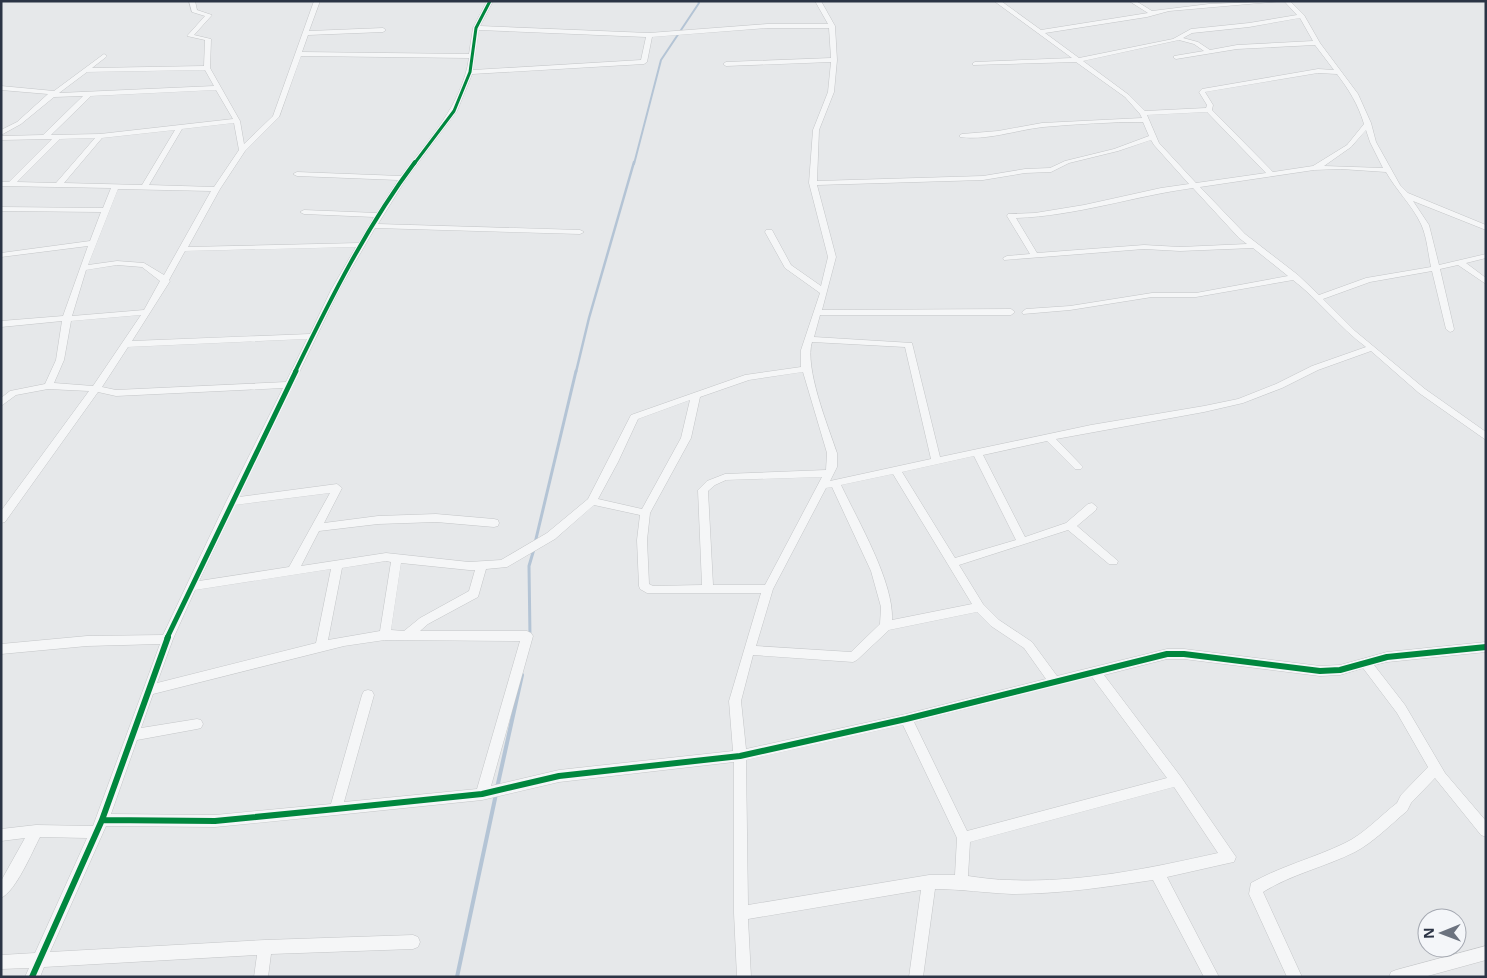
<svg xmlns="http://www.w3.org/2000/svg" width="1487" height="978" font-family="'Noto Sans',sans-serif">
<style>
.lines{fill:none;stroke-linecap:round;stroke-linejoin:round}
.stream-far3{stroke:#b4c4d5;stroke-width:2}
.stream-far2{stroke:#b4c4d5;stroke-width:2.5}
.stream-far1{stroke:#b4c4d5;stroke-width:3}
.stream{stroke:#b4c4d5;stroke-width:4}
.street-casing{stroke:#c4c6c8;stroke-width:1}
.street{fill:#f5f6f7;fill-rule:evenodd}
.cycleway-far3-casing{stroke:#f4f6f9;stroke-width:5}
.cycleway-far2-casing{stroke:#f4f6f9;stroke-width:6}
.cycleway-far1-casing{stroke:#f4f6f9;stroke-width:8}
.cycleway-casing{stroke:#f4f6f9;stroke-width:9}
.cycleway-far3{stroke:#00873e;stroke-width:3}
.cycleway-far2{stroke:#00873e;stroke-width:4}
.cycleway-far1{stroke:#00873e;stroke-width:5}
.cycleway{stroke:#00873e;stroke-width:6}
</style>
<rect width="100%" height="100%" fill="#e6e8ea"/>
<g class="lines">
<path class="stream-far3" d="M634,164L661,60L699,3L698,1"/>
<path class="stream-far2" d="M576,372L589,318L634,162"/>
<path class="stream-far1" d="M535,543L576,371
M530,637L529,566L534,549"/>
<path class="stream" d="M497,788L522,675
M457,977L496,794"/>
<g class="street-casing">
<path id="street" d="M189,1H195L197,10L212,15L194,35L211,39L210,68L240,121L244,144L273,116L314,1H320L309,31L383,28L386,30L383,32L308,35L302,52L469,54L473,28L487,1H493L480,26L649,33L767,24H828L815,1H821L835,26L837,60L834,92L819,130L817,181L983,176L1025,169L1050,168L1065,161L1114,149L1149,136L1143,122C1110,122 1077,124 1043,127C1016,130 987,141 960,137V135L962,134L998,131L1042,123L1142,118L1140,114L1125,97L1076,62L973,65V63L975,62L1072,58L994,1H1001L1041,30L1148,13L1129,1H1136L1152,11L1209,4L1282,1L1169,11L1147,17L1045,33L1079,58L1173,39L1191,29L1249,23L1297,15L1284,1H1290L1304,15L1320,43L1358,94L1371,123L1376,142L1400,185L1408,193L1486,225V230L1413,201L1429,225L1439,265L1486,254V258L1466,263L1486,278V284L1458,265L1440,269L1454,329L1453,331L1450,332L1446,329L1432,271L1370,282L1323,299L1355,331L1425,389L1486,432V440L1419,393L1371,351L1318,370L1282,388L1243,403L1204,412L1056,439L1081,465L1083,467L1081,469H1075L1047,441L983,455L1025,537L1066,523L1088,504L1092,503L1097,507L1096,510L1077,526L1118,561L1117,564H1109L1068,530L959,565L983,604L999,620L1032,642L1057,676L1167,649H1184L1320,666L1340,665L1387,652L1486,642V652L1387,662L1374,665L1405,705L1445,773L1486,821V837L1481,835L1435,778L1411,803L1407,811C1390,825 1374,842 1355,852C1325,867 1292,874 1263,892L1302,977H1287L1249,894L1251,883C1281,866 1314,858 1345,843C1364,834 1380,816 1397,803L1401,795L1428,767L1397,713L1363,668L1340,675L1320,676L1184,659H1167L1104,675L1181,777L1236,857L1234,862L1229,863L1167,877L1219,977H1204L1153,880C1106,887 1060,894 1012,894C986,893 961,889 935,889L923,977H909L921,890L748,919L751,977H737L734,913V762L559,782L482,800L336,815L215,827L106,826L50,952L265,940L413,935L418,937L420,942L418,947L413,949L271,954L268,977H254L257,955L44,967L40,977H25L29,968L1,969V955L35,953L87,838L40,837C32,852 16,891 1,898V881L25,838L1,841V829L36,825L93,826L160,644L87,646L1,654V644L87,636L163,635L226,502L283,388L116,396L98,392L5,522L1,523V511L89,391L48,389L16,395L1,406V398L10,391L45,384L56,360L62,321L1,327V321L63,316L88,246L1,257V253L90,241L101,212L1,211V207L103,208L111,188L1,186V182H9L52,139L1,140V136L43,135L83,96L54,97L21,124L1,135V130L17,122L48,94L1,90V86L54,91L104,54L107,56L106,57L92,68L204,66L205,40L187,36L205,16L192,12ZM1300,18L1313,41L1237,45L1210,50L1198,42L1183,38L1192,33L1249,27ZM767,28H829L831,58L726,62L723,64L726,66L831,62L828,92L813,130L809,183L828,257L821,286L791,265L772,230H766L765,232L785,268L820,293L801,350V367L745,375L631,415L588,499L547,533L501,560L469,562L386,553L301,566L319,531L378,524L436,522L494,527L498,526L499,523L498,520L494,519L436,514L378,516L324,523L342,488L337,484L239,497L339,290L375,228L580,234L584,232L580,230L378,224L406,179L457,111L472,74L644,64L647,62L652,37ZM479,30L646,37L641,60L473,70ZM1179,40L1194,44L1204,51L1174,56V58L1176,59L1237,49L1315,45L1334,70L1318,69L1202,89L1199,92L1207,105L1206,108L1145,111L1129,95L1083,61ZM301,56L469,58C462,105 429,139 401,176L297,172L293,174L297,176L398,180L377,213L304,210L300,212L304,214L374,217L359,243L188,247L220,189L245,151L279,117ZM205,70L214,86L59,93L87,72ZM1318,73L1337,74C1349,90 1358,104 1364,124L1347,145L1313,166L1273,172L1212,110L1213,105L1205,92ZM216,90L233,119L100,134L51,135L91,96ZM1207,112L1266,173L1196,183L1159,143L1147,115ZM234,123L239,150L214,187L149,185L182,129ZM175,130L142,185L64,183L102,138ZM1366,130L1370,142L1383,168L1324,166L1351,147ZM95,138L56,183L17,182L60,139ZM1151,140L1154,145L1189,184L1161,188L1084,205L1035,213L1008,214L1007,216L1030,254L1007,256L1003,258L1004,260L1144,249L1180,251L1253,248L1288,276L1196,293H1152L1070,306L1026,309L1022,312L1023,314L1070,310L1152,297H1196L1293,280C1319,300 1339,327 1366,347L1312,366L1276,384L1238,399L1204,406L1091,425L940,457L912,343L814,337L820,315H1011L1015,312L1011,309L822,310L836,257L817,185L983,180L1025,173L1051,172L1069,163L1118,151ZM1341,169L1386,172C1396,190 1412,205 1421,224C1427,237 1428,253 1431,267L1366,278L1319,295L1298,275L1245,234L1200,187L1314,170ZM1193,188L1239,238L1247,244L1180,247L1144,245L1037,253L1016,218C1076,216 1134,196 1193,188ZM118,189L211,191L164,275L144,263L117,261L88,265ZM356,247L331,290L310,334L132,341L170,281L169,280L185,251ZM117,265L142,267L160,281L144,310L72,316L86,270ZM141,315L93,386L54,383L64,360L71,321ZM307,339L286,382L116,390L102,387L128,347ZM812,342L905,347L931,459L830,481L837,467V453C828,426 804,367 812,342ZM803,372L827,453L826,470L725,474L707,481L698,490L702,585L653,586L649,584L647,540L650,513L691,438L700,397L749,380ZM690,400L681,438L642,509L598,499L618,462L638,419ZM974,456L1016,540L955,558L902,472ZM893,474L972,604L892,620C894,582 858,521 841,485ZM822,477L765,585H713L708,491L715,485L726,480ZM832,487L871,571L881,607L880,624L851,652L756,646L773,589L826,488ZM330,493L289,567L199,581L235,505ZM594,505L640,515L637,540L639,586L640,589L647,593H761L729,701L733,751L559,770L491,786L533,636L531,633L527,631H420L428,624L478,597L486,569L507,567L555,539ZM386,561L391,562L380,631L328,640L342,568ZM401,563L469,570H475L469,591L420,618L404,631L391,630ZM331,569L316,643L157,683L173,639L195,590ZM977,612L991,626L1024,648L1046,679L906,714L746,749L741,701L753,655L853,662L857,660L889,630ZM385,640L520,641L477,789L344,802L374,695L372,691L368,690L364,691L362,695L331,804L215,815L111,814L137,740L197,729L201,728L203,724L201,720L197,719L141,728L153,694L344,646ZM1092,677L1167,778L967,831L914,722ZM903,725L957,838L955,875H929L748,905L746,760ZM1174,787L1218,853C1151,868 1080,883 1010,880C996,880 982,878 968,876L970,842Z
M1486,946V960L1424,977H1389L1391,972L1396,970Z"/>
</g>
<use href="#street" class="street"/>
<g class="cycleway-far3-casing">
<path id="cycleway-far3" d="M414,164L454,111L470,72L476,28L490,1"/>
</g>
<g class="cycleway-far2-casing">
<path id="cycleway-far2" d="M295,372C330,300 366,227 415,162"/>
</g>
<g class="cycleway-far1-casing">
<path id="cycleway-far1" d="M167,638L296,371"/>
</g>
<g class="cycleway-casing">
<path id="cycleway" d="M102,820L215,821L336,809L482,794L559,776L740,756L906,719L1167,654H1184L1320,671L1340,670L1387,657L1486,647
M32,977L102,820L168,637"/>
</g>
<use href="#cycleway-far3" class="cycleway-far3"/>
<use href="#cycleway-far2" class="cycleway-far2"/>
<use href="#cycleway-far1" class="cycleway-far1"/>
<use href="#cycleway" class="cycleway"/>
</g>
<rect width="1487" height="978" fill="none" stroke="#2b3445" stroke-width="5"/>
<g transform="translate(1442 933) rotate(269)"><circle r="24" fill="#f4f6f9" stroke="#a4a8b1"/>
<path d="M0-4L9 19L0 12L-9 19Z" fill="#6c737f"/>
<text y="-8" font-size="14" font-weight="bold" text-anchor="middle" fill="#2b3445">N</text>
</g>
</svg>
